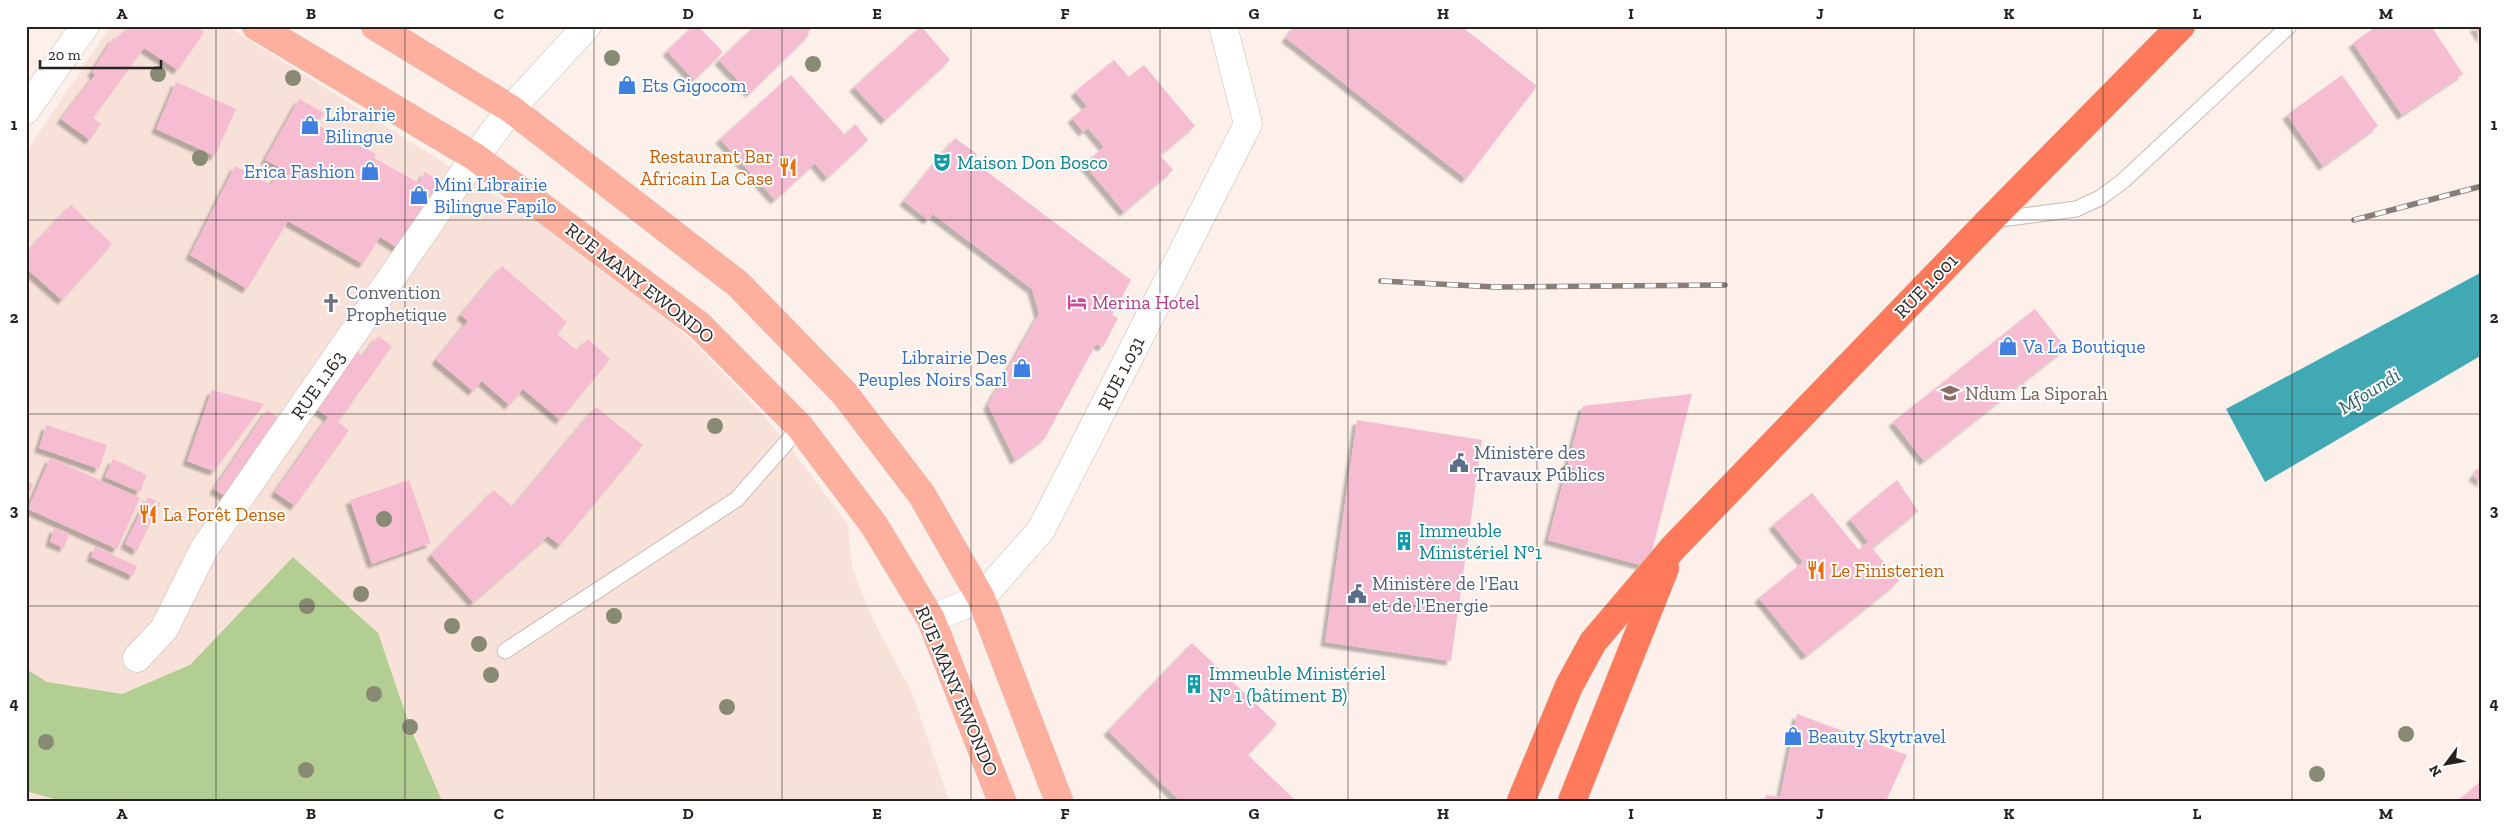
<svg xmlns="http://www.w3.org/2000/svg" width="2508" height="827" font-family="'Zilla Slab',serif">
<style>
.built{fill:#f7e1d8}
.green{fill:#b2ce92}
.water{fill:#41a9b3}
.building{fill:#f5bcd2;filter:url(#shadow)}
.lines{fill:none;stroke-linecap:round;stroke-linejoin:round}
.lane-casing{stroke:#c7bab4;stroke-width:17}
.street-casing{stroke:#c7bab4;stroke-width:29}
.primary-casing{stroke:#d4d3d2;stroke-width:29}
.highway-casing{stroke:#d4d3d2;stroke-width:29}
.lane{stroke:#fff;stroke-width:15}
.street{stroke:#fff;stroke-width:28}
.primary{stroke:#feaf9d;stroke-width:28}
.highway{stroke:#fe7a5b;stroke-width:28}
.rail-casing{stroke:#877e7a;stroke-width:5.5}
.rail{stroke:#fff;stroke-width:4;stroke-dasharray:11;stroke-linecap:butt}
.tree{fill:#888a74}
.grid{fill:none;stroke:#272220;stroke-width:1;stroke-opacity:0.55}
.labels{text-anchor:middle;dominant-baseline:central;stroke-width:4;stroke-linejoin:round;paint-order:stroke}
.shop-label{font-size:19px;fill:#366cbe;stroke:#fff;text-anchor:start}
.food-label{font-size:19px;fill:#c56008;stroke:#fff;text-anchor:start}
.culture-label{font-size:19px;fill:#0d838f;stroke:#fff;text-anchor:start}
.street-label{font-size:19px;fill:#272220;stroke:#fff}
.worship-label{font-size:19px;fill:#5b616d;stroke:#fff;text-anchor:start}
.hotel-label{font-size:19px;fill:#b23c85;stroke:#fff;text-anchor:start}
.education-label{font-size:19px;fill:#785e54;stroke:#fff;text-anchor:start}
.service-label{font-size:19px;fill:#4e5e75;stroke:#fff;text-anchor:start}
.water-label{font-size:20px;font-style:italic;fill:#296267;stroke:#fff}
.neatline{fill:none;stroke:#272220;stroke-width:2}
.grid-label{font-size:16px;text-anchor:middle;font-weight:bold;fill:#272220}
</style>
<defs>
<filter id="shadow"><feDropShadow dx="-4.5" dy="4.5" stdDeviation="1" flood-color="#0004"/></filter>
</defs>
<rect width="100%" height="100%" fill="#fdefe9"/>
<path class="built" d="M111,26H227L555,233L662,314L690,339L756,407L792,450L848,525L852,568L873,620L912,693L949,801H26V152Z"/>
<path class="green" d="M293,557L378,633L410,727L442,801H61L26,791V669L47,682L122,694L190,665Z"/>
<path class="water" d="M2482,272V355L2265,482L2226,409Z"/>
<path class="building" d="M130,26H181L186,30L189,26H195L204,32L178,70L144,48L93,118L101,124L90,140L61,119L95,75L92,72L113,38L116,39Z
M693,26H698L723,52L694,80L667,51Z
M755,26H814L807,33L809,35L750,93L719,60Z
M921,26L950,60L885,120L854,87Z
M1295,26H1461L1537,86L1466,179L1286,38Z
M2377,26H2431L2463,74L2402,115L2353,43Z
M2474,26H2482V39Z
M1114,60L1129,77L1144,65L1195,126L1160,155L1173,170L1124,212L1084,164L1104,147L1088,128L1083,132L1072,118L1087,106L1075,92Z
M791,75L845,135L855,124L868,140L827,178L815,163L775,200L720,139Z
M2342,75L2378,126L2323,166L2287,115Z
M176,82L236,109L215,156L156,129Z
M299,99L324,113L317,125L376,154L374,158L419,183L425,172L454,191L404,252L380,237L363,264L288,221L247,289L190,255L235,166L271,185L281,168L265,160Z
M955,138L977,154L973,161L1131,280L1112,315L1118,318L1103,347L1096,344L1045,438L1015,460L988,405L1039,314L1032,289L933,214L928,220L904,201Z
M71,205L112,244L62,300L28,270L26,272V253Z
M502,266L567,322L557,334L578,351L588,339L610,359L560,420L523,389L509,405L482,381L473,391L436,360L468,321L461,315Z
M2035,309L2066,348L1924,461L1893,422Z
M378,336L392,346L338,422L349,430L295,506L275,492L328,417L315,408L356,351L363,356Z
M212,390L264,404L214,471L187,461Z
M1692,394L1648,567L1548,540L1583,406Z
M596,407L643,445L560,545L548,536L473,602L431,555L494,490L513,507Z
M267,410L290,426L238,505L214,489Z
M1357,420L1482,440L1451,661L1325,642Z
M46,425L107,445L99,469L39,448Z
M50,458L140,498L117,549L28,509Z
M113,459L147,475L140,492L105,477Z
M2482,464V483L2473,476Z
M409,480L431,543L372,564L350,500Z
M1897,480L1918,511L1872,548L1899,581L1806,656L1759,598L1803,562L1773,525L1812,493L1859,550L1868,542L1850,519Z
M26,481L33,484L26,501Z
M148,497L160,503L137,551L125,544Z
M54,528L69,534L64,548L50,542Z
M95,547L137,566L133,576L91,557Z
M1192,643L1277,724L1248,755L1296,801H1180L1108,731Z
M1797,714L1907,755L1886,801H1765L1766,795L1780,797Z
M2482,780V801H2458Z"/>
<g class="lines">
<g class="lane-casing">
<path id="lane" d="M1993,220L2076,209L2100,198L2123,181L2289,26
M505,651L737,499L800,427"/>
</g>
<g class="street-casing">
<path id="street" d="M26,110L85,26
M931,619L981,598L1041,530L1248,124L1223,26
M137,658L164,629L204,549L475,157L511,109L587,26"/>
</g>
<g class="primary-casing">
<path id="primary" d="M256,26L475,157L699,325L800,427L874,525L931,619L1002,801
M375,26L511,109L738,284L844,393L922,495L981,598L1059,801"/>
</g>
<g class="highway-casing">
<path id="highway" d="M1521,801L1569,686L1593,642L1673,548L1989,221L2181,26
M1572,801L1665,568"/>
</g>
<use href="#lane" class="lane"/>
<use href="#street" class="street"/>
<use href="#primary" class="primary"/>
<use href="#highway" class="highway"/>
<g class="rail-casing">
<path id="rail" d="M2354,220L2482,186
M1381,281L1495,287L1725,285"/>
</g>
<use href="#rail" class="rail"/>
</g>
<g class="tree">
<circle cx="612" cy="58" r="8"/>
<circle cx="813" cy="64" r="8"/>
<circle cx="158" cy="74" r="8"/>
<circle cx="293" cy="78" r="8"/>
<circle cx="200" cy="158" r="8"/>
<circle cx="715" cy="426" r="8"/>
<circle cx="1567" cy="474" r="8"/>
<circle cx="384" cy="519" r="8"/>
<circle cx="361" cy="594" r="8"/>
<circle cx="307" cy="606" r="8"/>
<circle cx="614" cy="616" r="8"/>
<circle cx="452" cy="626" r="8"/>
<circle cx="479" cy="644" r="8"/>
<circle cx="491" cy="675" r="8"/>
<circle cx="374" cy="694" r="8"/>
<circle cx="727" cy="707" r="8"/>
<circle cx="410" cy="727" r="8"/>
<circle cx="2406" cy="734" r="8"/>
<circle cx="46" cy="742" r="8"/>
<circle cx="306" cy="770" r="8"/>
<circle cx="2317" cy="774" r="8"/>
</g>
<path class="grid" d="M216,26V801M405,26V801M594,26V801M782,26V801M971,26V801M1160,26V801M1348,26V801M1537,26V801M1726,26V801M1914,26V801M2103,26V801M2292,26V801M26,220H2482M26,414H2482M26,606H2482"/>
<defs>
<g id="shop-bare" transform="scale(1.5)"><path d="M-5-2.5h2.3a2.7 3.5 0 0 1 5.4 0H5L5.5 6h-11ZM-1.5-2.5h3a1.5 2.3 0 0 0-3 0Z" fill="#3f7fe0" stroke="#fff" stroke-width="2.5" paint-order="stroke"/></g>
<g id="theatre-bare" transform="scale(1.5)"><path d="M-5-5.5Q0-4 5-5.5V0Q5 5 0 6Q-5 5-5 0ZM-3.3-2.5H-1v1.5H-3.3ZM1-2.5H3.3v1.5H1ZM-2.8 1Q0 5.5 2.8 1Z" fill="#0f9aa8" stroke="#fff" stroke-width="2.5" paint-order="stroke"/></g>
<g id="restaurant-bare" transform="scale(1.5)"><path d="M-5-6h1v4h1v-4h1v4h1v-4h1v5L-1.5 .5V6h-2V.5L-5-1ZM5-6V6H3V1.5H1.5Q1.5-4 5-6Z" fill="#e8710a" stroke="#fff" stroke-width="2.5" paint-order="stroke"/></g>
<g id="hotel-bare" transform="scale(1.5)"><path d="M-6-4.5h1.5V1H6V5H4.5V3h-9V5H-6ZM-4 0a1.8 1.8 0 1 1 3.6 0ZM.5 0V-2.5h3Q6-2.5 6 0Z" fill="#d1479c" stroke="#fff" stroke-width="2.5" paint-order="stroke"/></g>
<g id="church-bare" transform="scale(1.5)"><path d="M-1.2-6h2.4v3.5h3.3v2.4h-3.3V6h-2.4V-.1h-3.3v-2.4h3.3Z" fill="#6b7280" stroke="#fff" stroke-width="2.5" paint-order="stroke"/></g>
<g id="university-bare" transform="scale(1.5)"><path d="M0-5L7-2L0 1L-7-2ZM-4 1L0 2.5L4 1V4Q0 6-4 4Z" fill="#8d6e63" stroke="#fff" stroke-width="2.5" paint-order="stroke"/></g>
<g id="civic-bare" transform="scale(1.5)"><path d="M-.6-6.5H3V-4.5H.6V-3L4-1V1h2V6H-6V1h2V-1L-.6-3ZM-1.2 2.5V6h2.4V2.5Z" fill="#5c6f8a" stroke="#fff" stroke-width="2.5" paint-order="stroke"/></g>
<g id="building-bare" transform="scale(1.5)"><path d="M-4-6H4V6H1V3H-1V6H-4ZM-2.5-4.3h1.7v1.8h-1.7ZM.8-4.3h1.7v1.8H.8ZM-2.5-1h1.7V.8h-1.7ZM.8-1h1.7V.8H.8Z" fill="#0f9aa8" stroke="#fff" stroke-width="2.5" paint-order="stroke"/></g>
</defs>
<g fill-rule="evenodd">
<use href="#shop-bare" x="627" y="85"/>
<use href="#shop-bare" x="310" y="125"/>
<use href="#theatre-bare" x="942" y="162"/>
<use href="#restaurant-bare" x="788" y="167"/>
<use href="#shop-bare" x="370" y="171"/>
<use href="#shop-bare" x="419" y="195"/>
<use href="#hotel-bare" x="1077" y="302"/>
<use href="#church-bare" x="331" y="303"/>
<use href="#shop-bare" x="2008" y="346"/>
<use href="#shop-bare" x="1022" y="368"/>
<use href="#university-bare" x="1950" y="393"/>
<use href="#civic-bare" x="1459" y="463"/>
<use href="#restaurant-bare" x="148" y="514"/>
<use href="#building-bare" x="1404" y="541"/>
<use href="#restaurant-bare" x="1816" y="570"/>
<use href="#civic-bare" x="1357" y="594"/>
<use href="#building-bare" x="1194" y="684"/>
<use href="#shop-bare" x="1793" y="736"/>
</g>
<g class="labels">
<g class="shop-label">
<text x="642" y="85">Ets Gigocom</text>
<text x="325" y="114">Librairie<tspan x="325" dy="22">Bilingue</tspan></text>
<text x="355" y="171" text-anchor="end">Erica Fashion</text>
<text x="434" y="184">Mini Librairie<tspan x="434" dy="22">Bilingue Fapilo</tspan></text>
<text x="2023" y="346">Va La Boutique</text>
<text x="1007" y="357" text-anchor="end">Librairie Des<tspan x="1007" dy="22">Peuples Noirs Sarl</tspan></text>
<text x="1808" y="736">Beauty Skytravel</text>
</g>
<g class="food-label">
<text x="773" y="156" text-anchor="end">Restaurant Bar<tspan x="773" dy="22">Africain La Case</tspan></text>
<text x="163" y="514">La Forêt Dense</text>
<text x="1831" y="570">Le Finisterien</text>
</g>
<g class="culture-label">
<text x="957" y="162">Maison Don Bosco</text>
<text x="1419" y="530">Immeuble<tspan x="1419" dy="22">Ministériel N°1</tspan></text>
<text x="1209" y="673">Immeuble Ministériel<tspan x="1209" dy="22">N° 1 (bâtiment B)</tspan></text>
</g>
<g class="street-label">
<text transform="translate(640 283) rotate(38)">RUE MANY EWONDO</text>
<text transform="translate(1926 286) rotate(-46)">RUE 1.001</text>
<text transform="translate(1121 373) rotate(-63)">RUE 1.031</text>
<text transform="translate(318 385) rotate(-55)">RUE 1.163</text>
<text transform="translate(957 691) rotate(67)">RUE MANY EWONDO</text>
</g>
<g class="worship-label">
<text x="346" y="292">Convention<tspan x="346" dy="22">Prophetique</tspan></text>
</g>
<g class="hotel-label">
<text x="1092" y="302">Merina Hotel</text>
</g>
<g class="education-label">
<text x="1965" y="393">Ndum La Siporah</text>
</g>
<g class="service-label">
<text x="1474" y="452">Ministère des<tspan x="1474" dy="22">Travaux Publics</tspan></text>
<text x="1372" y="583">Ministère de l'Eau<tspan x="1372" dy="22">et de l'Energie</tspan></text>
</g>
<g class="water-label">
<text transform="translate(2369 391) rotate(-32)">Mfoundi</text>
</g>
</g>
<rect width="2508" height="827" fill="none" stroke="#ffffff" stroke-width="55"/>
<g transform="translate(2446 764) rotate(238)" stroke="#ffffff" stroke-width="4" paint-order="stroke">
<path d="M0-4L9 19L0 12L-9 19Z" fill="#272220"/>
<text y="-8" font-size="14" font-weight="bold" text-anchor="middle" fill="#272220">N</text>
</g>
<path d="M40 60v8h121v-8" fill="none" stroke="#272220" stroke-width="2.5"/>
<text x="48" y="60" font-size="15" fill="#272220" stroke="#ffffff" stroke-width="4" paint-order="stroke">20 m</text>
<rect x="28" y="28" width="2452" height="772" class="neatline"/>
<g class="grid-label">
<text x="122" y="19">A</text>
<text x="311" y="19">B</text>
<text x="499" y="19">C</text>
<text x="688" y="19">D</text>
<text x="877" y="19">E</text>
<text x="1065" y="19">F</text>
<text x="1254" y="19">G</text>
<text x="1443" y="19">H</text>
<text x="1631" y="19">I</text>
<text x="1820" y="19">J</text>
<text x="2009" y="19">K</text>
<text x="2197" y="19">L</text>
<text x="2386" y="19">M</text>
<text x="14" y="130">1</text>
<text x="2494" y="130">1</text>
<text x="14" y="323">2</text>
<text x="2494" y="323">2</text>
<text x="14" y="516">3</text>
<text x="2494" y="516">3</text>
<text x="14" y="709">4</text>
<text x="2494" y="709">4</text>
<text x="122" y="819">A</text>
<text x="311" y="819">B</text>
<text x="499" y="819">C</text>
<text x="688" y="819">D</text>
<text x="877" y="819">E</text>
<text x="1065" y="819">F</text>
<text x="1254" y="819">G</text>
<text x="1443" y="819">H</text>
<text x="1631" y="819">I</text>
<text x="1820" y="819">J</text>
<text x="2009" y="819">K</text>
<text x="2197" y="819">L</text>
<text x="2386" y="819">M</text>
</g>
</svg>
